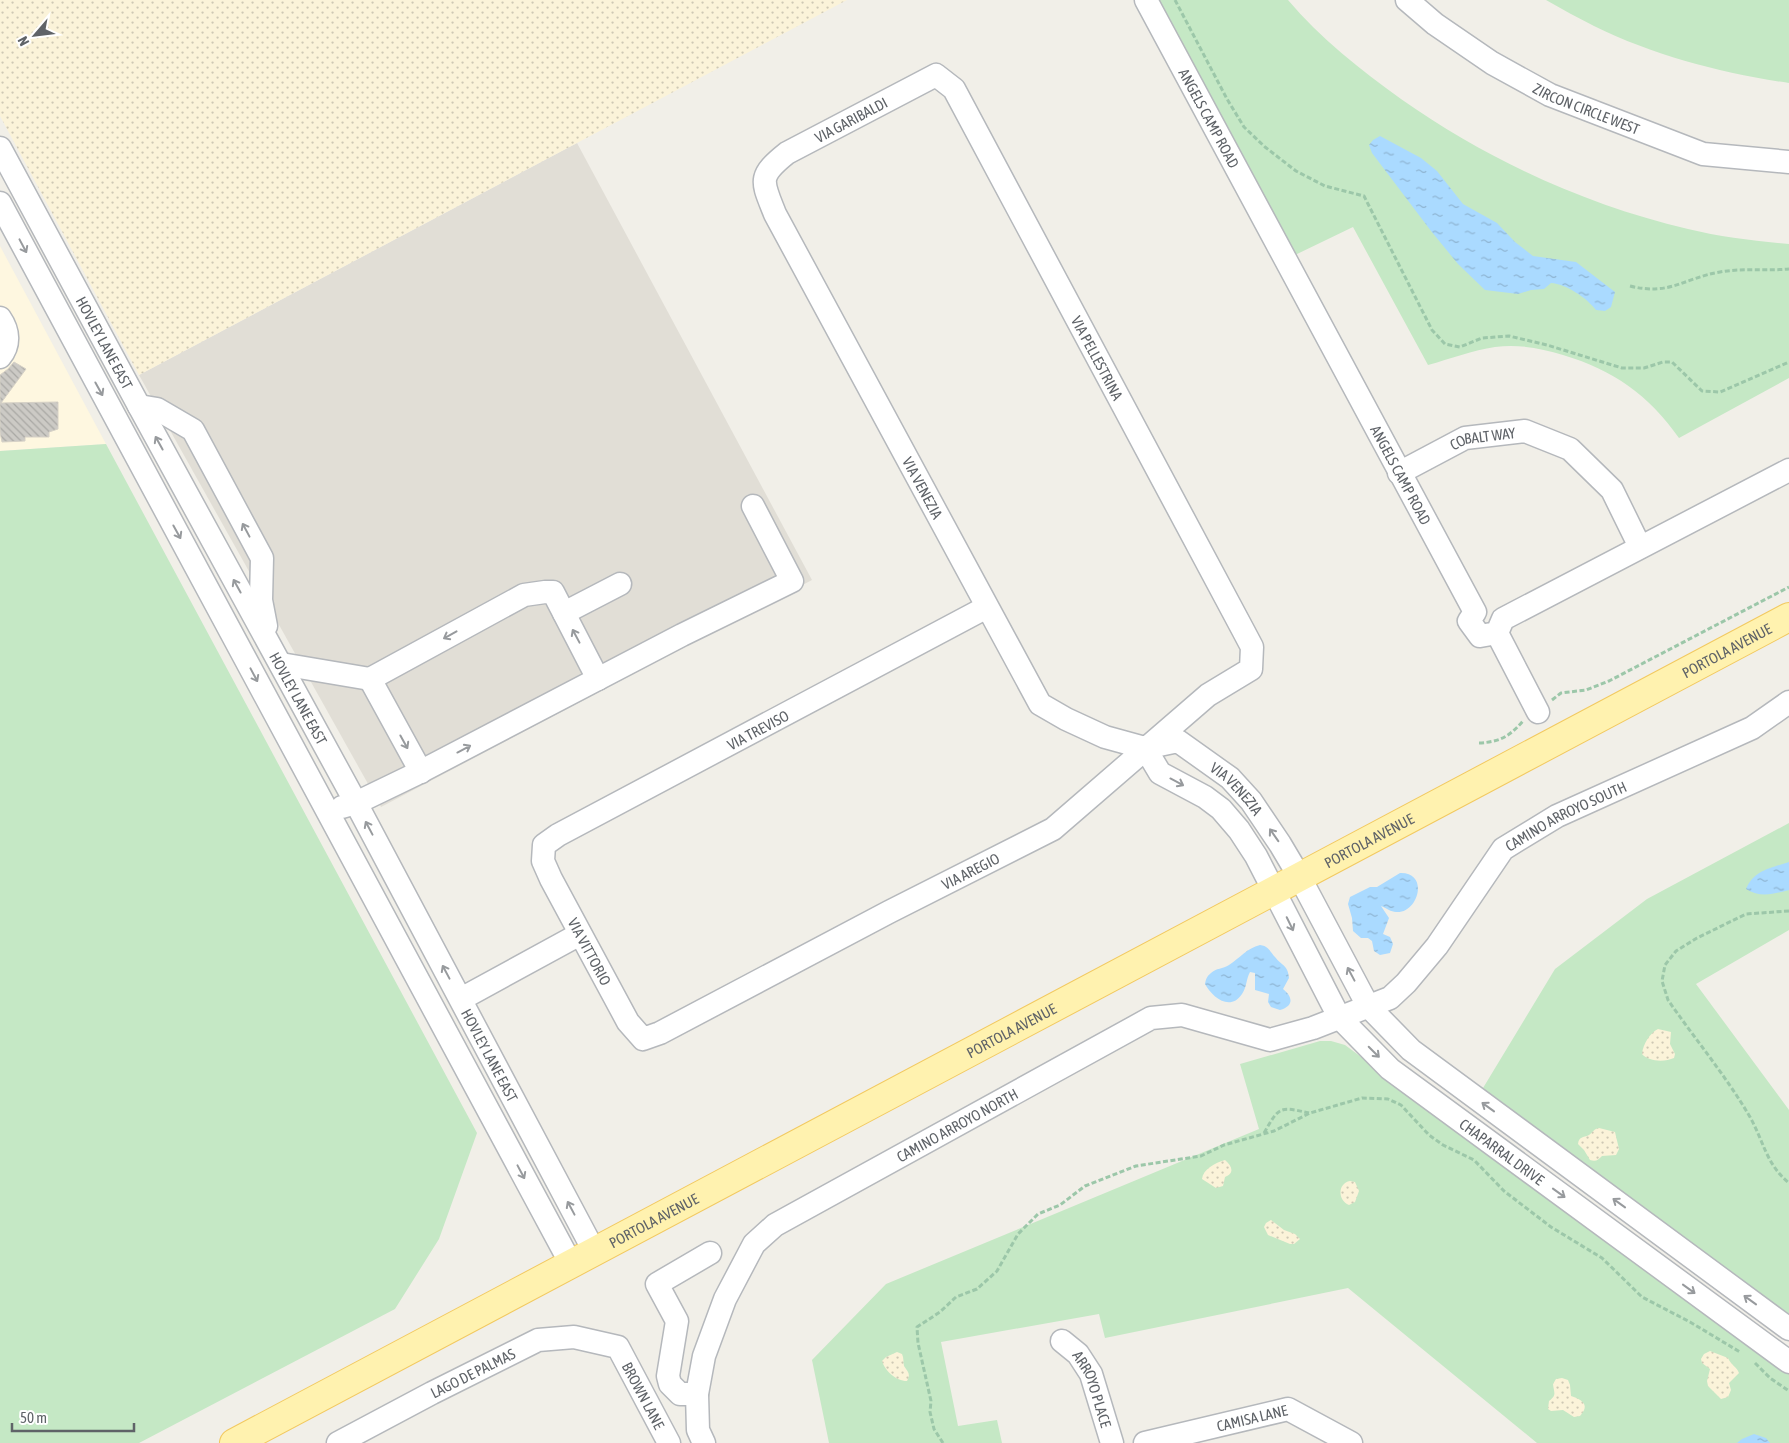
<svg xmlns="http://www.w3.org/2000/svg" width="1789" height="1443" font-family="'Asap Condensed',sans-serif">
<style>
.commercial{fill:#fef7e0}
.education{fill:#e1ded6}
.green{fill:#c5e8c5}
.sand{fill:url(#sand-dots)}
.water{fill:url(#water-ripples)}
.building{fill:url(#building-back-hatch);stroke:#d6d1c6}
.lines{fill:none;stroke-linecap:round;stroke-linejoin:round}
.minor-casing{stroke:#b5b8bc;stroke-width:25}
.major-casing{stroke:#f2c960;stroke-width:30}
.path{stroke:#9cc7a9;stroke-width:3;stroke-dasharray:5 2.5;stroke-linecap:butt}
.minor{stroke:#fff;stroke-width:22}
.major{stroke:#fff2af;stroke-width:28}
.oneway{stroke:#979a9d}
.labels{text-anchor:middle;dominant-baseline:central;stroke-width:4;stroke-linejoin:round;paint-order:stroke}
.street-label{font-size:15px;fill:#5f6368;stroke:#fff}
</style>
<defs>
<pattern id="sand-dots" width="8" height="8" patternUnits="userSpaceOnUse" patternTransform="scale(1.25)"><rect width="8" height="8" fill="#fbf3d9"/><path d="M2 2h.1M6 6h.1" fill="none" stroke="#cec8b4" stroke-width="1.8" stroke-linecap="round"/></pattern>
<pattern id="water-ripples" width="26" height="14" patternUnits="userSpaceOnUse" patternTransform="scale(1.25)"><rect width="26" height="14" fill="#aadaff"/><path d="M2 4q2-2 4 0t4 0M15 11q2-2 4 0t4 0" fill="none" stroke="#8eb4d2"/></pattern>
<pattern id="building-back-hatch" width="6" height="6" patternUnits="userSpaceOnUse" patternTransform="scale(1.25)"><rect width="6" height="6" fill="#cccac5"/><path d="M-1 5l2 2M0 0l6 6M5-1l2 2" fill="none" stroke="#a9a8a4"/></pattern>
</defs>
<rect width="100%" height="100%" fill="#f1efe8"/>
<path class="commercial" d="M0,246L106,444L0,451Z"/>
<path class="education" d="M577,143L812,580L381,807L139,375Z"/>
<path class="green" d="M1158,0H1288C1320,38 1361,70 1401,99C1488,160 1585,205 1688,229C1721,237 1755,241 1789,244V378L1679,438C1649,395 1613,370 1563,355C1541,348 1518,344 1495,347C1473,350 1450,359 1428,365L1353,227L1295,255Z
M1546,0H1789V83C1721,73 1655,56 1594,26C1578,18 1562,9 1546,0Z
M106,444L477,1133L439,1239L395,1309L139,1443H0V451Z
M1789,823V930L1696,984L1789,1110V1318L1480,1093L1555,969L1647,899Z
M1320,1041H1331L1345,1045L1789,1373V1443H1537L1348,1288L1105,1338L1099,1314L941,1342L958,1426L997,1420L1002,1443H829L812,1360L886,1284L1259,1129L1240,1064Z"/>
<path class="sand" d="M0,0H847L139,375L0,116Z
M1658,1029L1671,1032L1670,1044L1675,1054L1674,1058C1665,1062 1649,1062 1642,1054C1643,1044 1650,1033 1658,1029Z
M1599,1128L1615,1132L1619,1149L1616,1155L1602,1156C1598,1160 1596,1162 1590,1160L1584,1150L1578,1144C1579,1136 1583,1138 1589,1135C1593,1132 1594,1129 1599,1128Z
M1225,1160C1232,1166 1235,1173 1225,1177L1223,1186L1216,1188L1202,1179C1203,1169 1215,1163 1225,1160Z
M1350,1181L1355,1182L1359,1191L1355,1202L1349,1205C1337,1200 1338,1183 1350,1181Z
M1271,1220L1284,1230L1295,1234L1300,1239L1294,1244H1290L1268,1235L1264,1227L1266,1223Z
M1710,1351L1728,1358C1731,1365 1737,1367 1739,1373L1729,1383L1731,1390L1728,1397L1721,1399L1708,1386L1707,1381L1710,1369L1702,1363L1701,1359L1704,1354Z
M897,1352L902,1354C904,1358 903,1362 904,1366C908,1372 911,1374 907,1381C896,1381 885,1371 882,1361L886,1357Z
M1562,1378L1568,1380L1570,1385L1571,1396C1583,1400 1590,1405 1580,1416L1574,1417L1563,1410L1551,1411L1548,1409L1549,1401C1557,1395 1554,1393 1553,1384L1556,1379Z"/>
<path class="water" d="M1380,136L1421,158L1437,171L1463,204L1497,223L1515,242L1533,256L1576,262L1615,292L1611,307L1605,311L1596,310C1587,298 1566,284 1551,283L1544,289L1531,290L1518,294L1485,290L1458,264L1431,231L1372,153L1369,145L1373,140Z
M1789,862V890C1774,894 1760,898 1746,889C1754,870 1771,868 1789,862Z
M1400,873C1430,872 1418,914 1396,912C1391,912 1386,908 1381,906L1389,918L1383,934L1390,937L1393,944L1390,953L1380,955L1374,951L1372,941L1368,938H1361L1353,931L1352,918L1348,904L1350,897L1370,887H1377Z
M1260,945C1269,946 1270,952 1275,957C1282,966 1288,965 1289,978L1283,989C1293,997 1294,1006 1280,1010L1271,1007L1268,1002L1269,994L1255,990V973L1250,972C1246,979 1247,987 1242,994C1230,1012 1212,997 1205,984C1206,979 1207,976 1211,973C1216,968 1223,969 1229,965C1240,958 1247,948 1260,945Z
M1754,1434L1766,1438L1770,1443H1737L1742,1439Z"/>
<path class="building" d="M14,362L26,369L1,403L58,402V429L49,432V437H25V441L2,442L0,432V375L8,369Z"/>
<g class="lines">
<g class="minor-casing">
<g id="minor">
<path id="s1" d="M1146,0L1475,612L1469,621L1480,636L1497,633L1503,619L1789,470"/>
<path id="s2" d="M1407,0L1435,24L1492,63L1550,95L1703,154L1789,162"/>
<path id="s3" d="M0,148L139,406L356,803L594,1251"/>
<path d="M0,203L571,1264"/>
<path d="M0,318C9,331 10,345 0,357"/>
<path d="M139,406L157,409L193,430L262,558L261,600L266,626"/>
<path id="s4" d="M1399,473L1465,438L1525,431L1570,449L1612,490L1640,547"/>
<path id="s5" d="M987,607L558,835L544,845L543,861L551,879L628,1022L643,1039L660,1033L889,912L1053,829L1208,695L1251,669L1252,647L1243,630L954,89L936,75L787,153C757,177 762,181 775,214L1040,704L1066,719L1105,737L1145,748L1178,741L1230,778L1251,801L1280,844L1299,876L1368,1006L1411,1050L1789,1329"/>
<path d="M564,613L620,584"/>
<path d="M1497,633L1538,712"/>
<path d="M281,664L370,679"/>
<path id="s6" d="M1145,748L1160,773L1205,797L1221,809L1239,830L1256,856L1339,1017L1390,1069L1789,1362"/>
<path d="M421,772L370,679L524,595L545,592H553L598,679"/>
<path d="M342,807L356,803L416,774L682,635L792,581L753,506"/>
<path d="M461,999L580,934"/>
<path id="s7" d="M1062,1341L1078,1354L1091,1374L1112,1443"/>
<path d="M697,1394H680L670,1384L668,1376L677,1321L657,1284L710,1253"/>
<path id="s8" d="M338,1443L432,1393L538,1340L574,1337L618,1347L669,1443"/>
<path id="s9" d="M704,1443L698,1430L697,1394L704,1356L725,1299L754,1244L775,1225L1151,1018L1182,1015L1270,1040L1313,1028L1390,998L1406,983L1437,946L1503,849L1557,816L1752,728L1789,702"/>
<path id="s10" d="M1145,1443L1288,1409L1351,1443"/>
</g>
</g>
<g class="major-casing">
<g id="major">
<path id="s11" d="M234,1443L1789,617"/>
</g>
</g>
<path class="path" d="M1175,0L1227,99L1244,127L1265,147L1296,171L1325,186L1364,196L1432,330L1445,344L1460,347L1482,338L1509,336L1547,345L1622,368H1644L1663,362H1672L1702,391L1720,392L1789,362
M1630,286C1670,296 1684,278 1720,272C1742,268 1766,271 1789,269
M1552,700L1561,693L1586,690L1609,681L1789,587
M1479,743C1499,742 1509,737 1523,721
M1789,911L1746,914L1697,938L1676,951L1665,965L1662,981L1668,1000C1695,1039 1726,1076 1750,1117C1764,1142 1766,1164 1789,1183
M1264,1133C1279,1107 1279,1106 1309,1113
M1755,1363L1770,1378L1789,1391
M943,1443L934,1429L930,1412L931,1401L918,1343L917,1327L940,1312L956,1297L977,1289L997,1271L1018,1234L1038,1214L1060,1205L1085,1186L1136,1166L1201,1156L1224,1145L1274,1131L1310,1113L1362,1098L1388,1099L1401,1105L1429,1135L1443,1145L1474,1160L1504,1191L1551,1227L1602,1258L1642,1297L1690,1322L1740,1352"/>
<use href="#minor" class="minor"/>
<use href="#major" class="major"/>
</g>
<defs><path id="oneway-shaft" d="M-6 0H5M1.5-3L5.5 0L1.5 3" fill="none" stroke-width="1.6" stroke-linecap="round" stroke-linejoin="round" transform="scale(1.25)"/></defs>
<g class="oneway">
<use href="#oneway-shaft" transform="translate(23 246) rotate(62)"/>
<use href="#oneway-shaft" transform="translate(99 389) rotate(61)"/>
<use href="#oneway-shaft" transform="translate(159 443) rotate(-119)"/>
<use href="#oneway-shaft" transform="translate(246 530) rotate(-118)"/>
<use href="#oneway-shaft" transform="translate(177 532) rotate(61)"/>
<use href="#oneway-shaft" transform="translate(237 586) rotate(-119)"/>
<use href="#oneway-shaft" transform="translate(450 635) rotate(151)"/>
<use href="#oneway-shaft" transform="translate(576 636) rotate(-118)"/>
<use href="#oneway-shaft" transform="translate(254 675) rotate(62)"/>
<use href="#oneway-shaft" transform="translate(404 742) rotate(61)"/>
<use href="#oneway-shaft" transform="translate(464 749) rotate(-28)"/>
<use href="#oneway-shaft" transform="translate(1177 782) rotate(28)"/>
<use href="#oneway-shaft" transform="translate(369 828) rotate(-118)"/>
<use href="#oneway-shaft" transform="translate(1274 835) rotate(-125)"/>
<use href="#oneway-shaft" transform="translate(1290 924) rotate(64)"/>
<use href="#oneway-shaft" transform="translate(446 972) rotate(-118)"/>
<use href="#oneway-shaft" transform="translate(1351 974) rotate(-118)"/>
<use href="#oneway-shaft" transform="translate(1374 1052) rotate(45)"/>
<use href="#oneway-shaft" transform="translate(1488 1107) rotate(-144)"/>
<use href="#oneway-shaft" transform="translate(521 1172) rotate(62)"/>
<use href="#oneway-shaft" transform="translate(1559 1193) rotate(36)"/>
<use href="#oneway-shaft" transform="translate(1619 1203) rotate(-144)"/>
<use href="#oneway-shaft" transform="translate(571 1208) rotate(-118)"/>
<use href="#oneway-shaft" transform="translate(1689 1289) rotate(36)"/>
<use href="#oneway-shaft" transform="translate(1750 1300) rotate(-144)"/>
</g>
<g class="labels">
<g class="street-label">
<text stroke="none"><textPath href="#s2" startOffset="211">ZIRCON CIRCLE WEST</textPath></text>
<text stroke="none"><textPath href="#s1" startOffset="134">ANGELS CAMP ROAD</textPath></text>
<text transform="translate(851 120) rotate(-28)">VIA GARIBALDI</text>
<text stroke="none"><textPath href="#s3" startOffset="221">HOVLEY LANE EAST</textPath></text>
<text transform="translate(1097 358) rotate(62)">VIA PELLESTRINA</text>
<text stroke="none"><textPath href="#s4" startOffset="92">COBALT WAY</textPath></text>
<text stroke="none"><textPath href="#s1" startOffset="539">ANGELS CAMP ROAD</textPath></text>
<text stroke="none"><textPath href="#s5" startOffset="2668">VIA VENEZIA</textPath></text>
<text stroke="none"><textPath href="#s11" startOffset="1690">PORTOLA AVENUE</textPath></text>
<text stroke="none"><textPath href="#s3" startOffset="626">HOVLEY LANE EAST</textPath></text>
<text transform="translate(758 730) rotate(-28)">VIA TREVISO</text>
<text stroke="none"><textPath href="#s5" startOffset="3138">VIA VENEZIA</textPath></text>
<text stroke="none"><textPath href="#s9" startOffset="1178">CAMINO ARROYO SOUTH</textPath></text>
<text stroke="none"><textPath href="#s11" startOffset="1285">PORTOLA AVENUE</textPath></text>
<text stroke="none"><textPath href="#s5" startOffset="1092">VIA AREGIO</textPath></text>
<text stroke="none"><textPath href="#s5" startOffset="621">VIA VITTORIO</textPath></text>
<text stroke="none"><textPath href="#s11" startOffset="880">PORTOLA AVENUE</textPath></text>
<text stroke="none"><textPath href="#s3" startOffset="1031">HOVLEY LANE EAST</textPath></text>
<text stroke="none"><textPath href="#s9" startOffset="448">CAMINO ARROYO NORTH</textPath></text>
<text stroke="none"><textPath href="#s6" startOffset="552">CHAPARRAL DRIVE</textPath></text>
<text stroke="none"><textPath href="#s11" startOffset="475">PORTOLA AVENUE</textPath></text>
<text stroke="none"><textPath href="#s8" startOffset="152">LAGO DE PALMAS</textPath></text>
<text stroke="none"><textPath href="#s7" startOffset="59">ARROYO PLACE</textPath></text>
<text stroke="none"><textPath href="#s8" startOffset="361">BROWN LANE</textPath></text>
<text stroke="none"><textPath href="#s10" startOffset="110">CAMISA LANE</textPath></text>
</g>
</g>
<g transform="translate(35 35) rotate(242)" stroke="#ffffff" stroke-width="4" paint-order="stroke">
<path d="M0-4L9 19L0 12L-9 19Z" fill="#5f6368"/>
<text y="-8" font-size="14" font-weight="bold" text-anchor="middle" fill="#5f6368">N</text>
</g>
<path d="M12 1423v8h122v-8" fill="none" stroke="#5f6368" stroke-width="2.5"/>
<text x="20" y="1423" font-size="15" fill="#5f6368" stroke="#ffffff" stroke-width="4" paint-order="stroke">50 m</text>
</svg>
